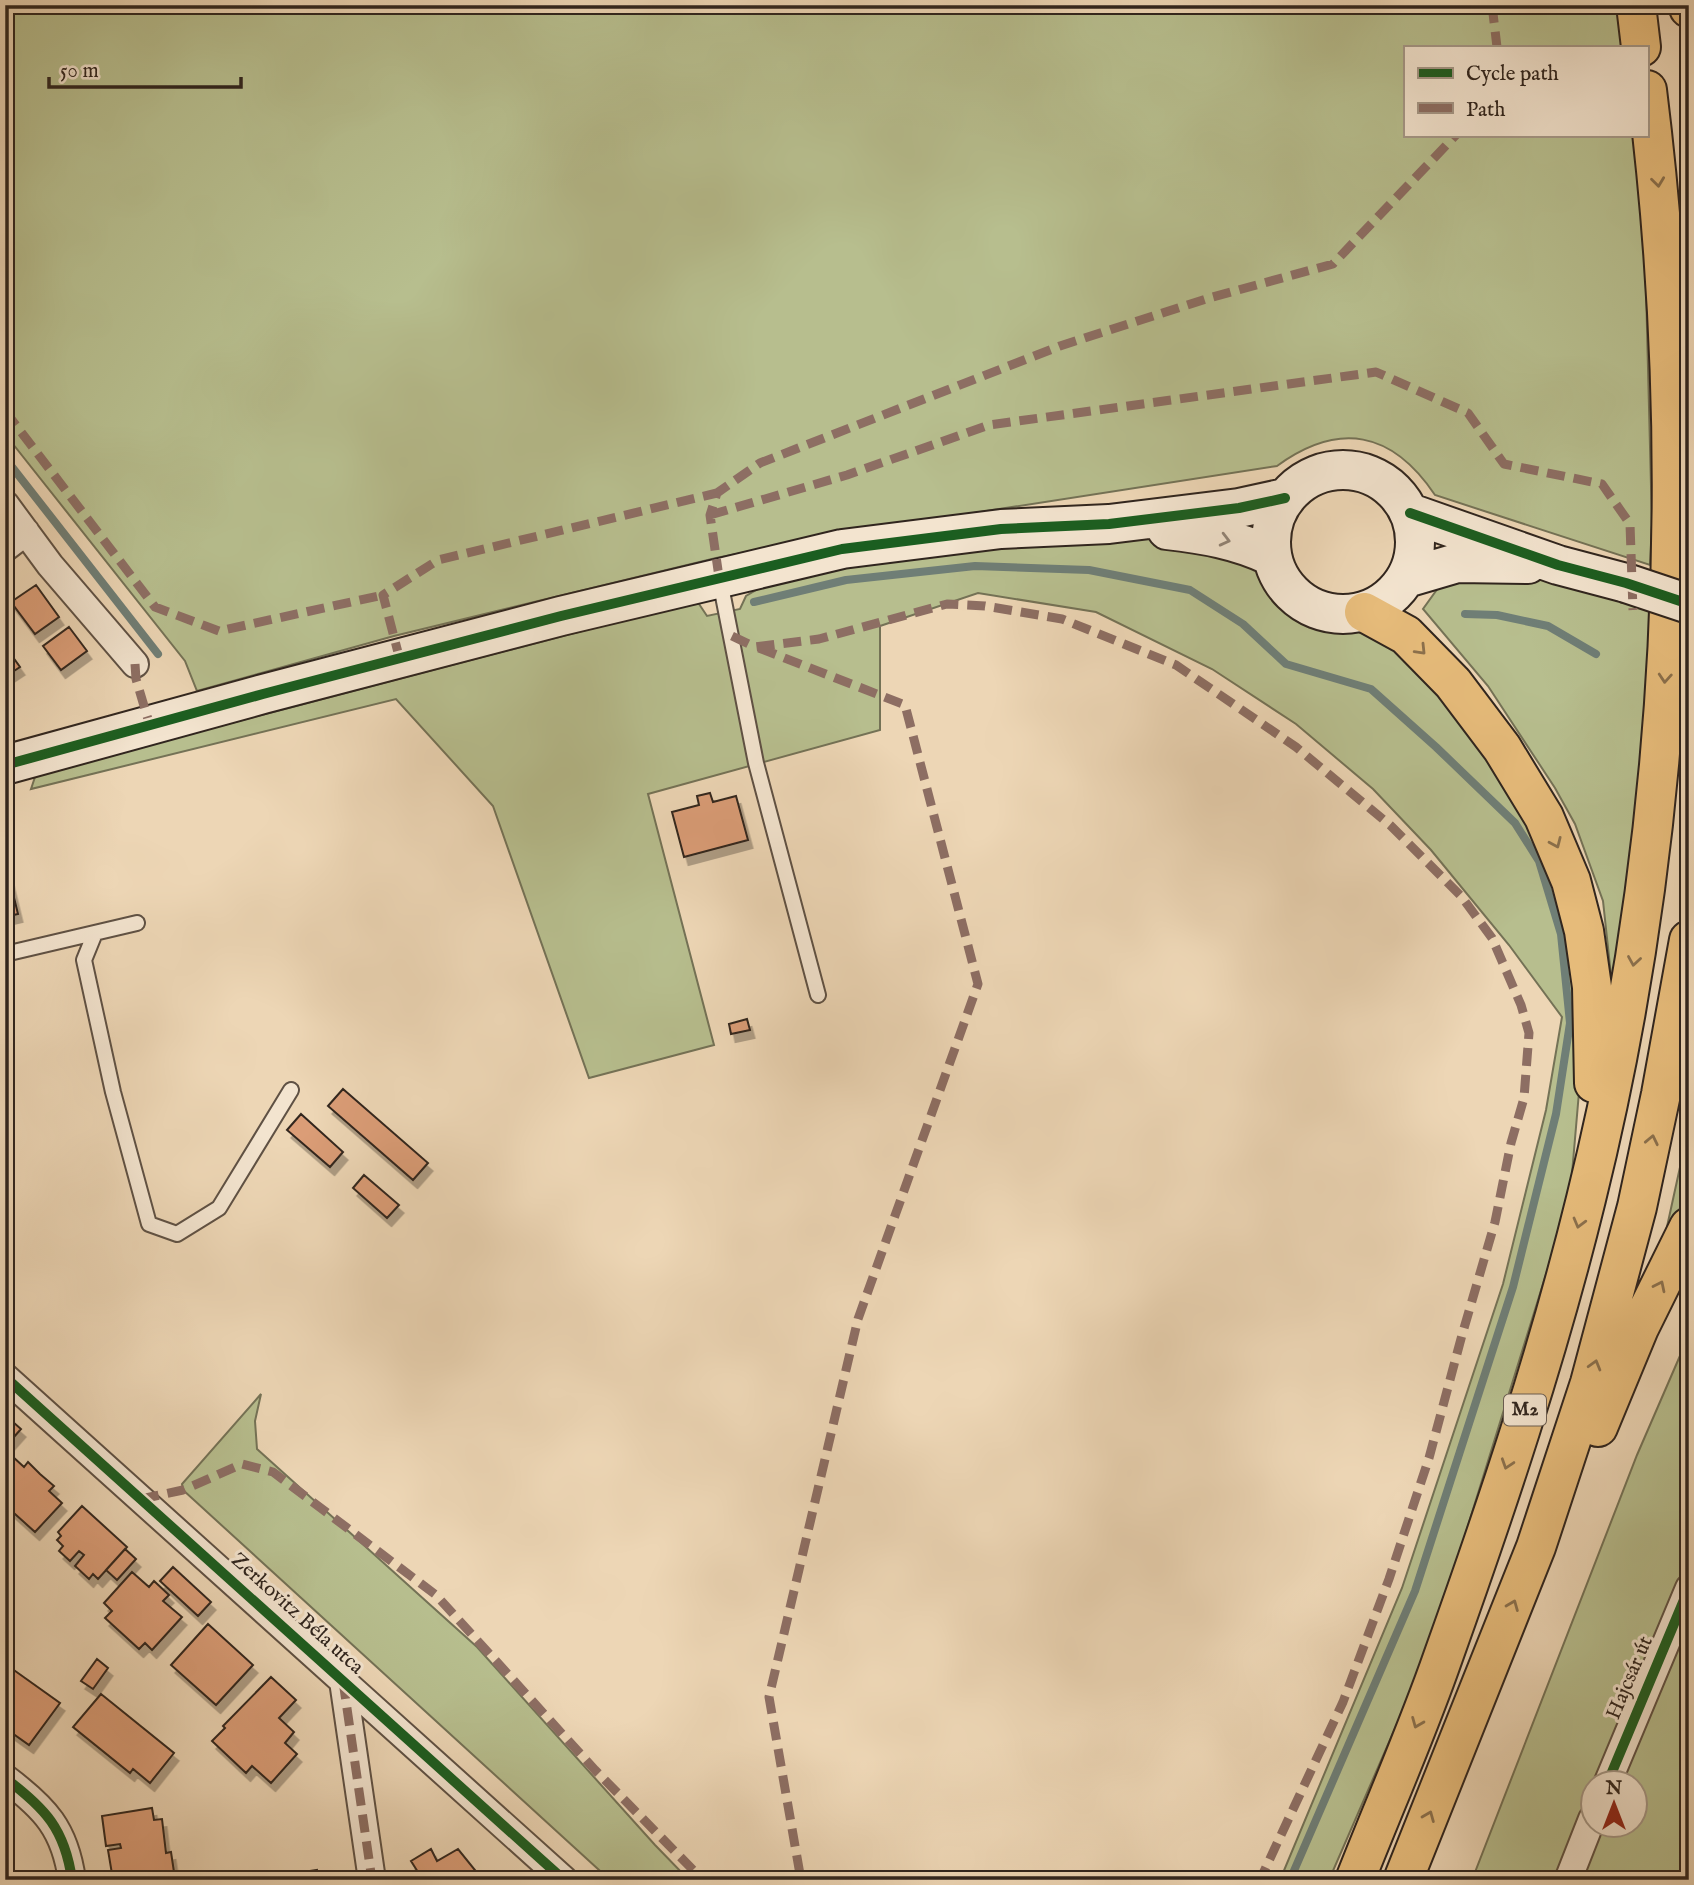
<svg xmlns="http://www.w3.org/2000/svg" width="1694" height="1885" font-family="'IM FELL English',serif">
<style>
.green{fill:#b7be8e;stroke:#747256;stroke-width:2;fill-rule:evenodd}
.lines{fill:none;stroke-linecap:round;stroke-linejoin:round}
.stream{stroke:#6f7e76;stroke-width:8}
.building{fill:#db9d77;stroke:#30251e;stroke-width:2;filter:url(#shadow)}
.lane-casing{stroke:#5f5144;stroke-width:18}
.street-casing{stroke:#5f5144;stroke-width:30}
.secondary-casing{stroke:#30251e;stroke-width:42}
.highway-casing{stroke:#30251e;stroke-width:42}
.lane{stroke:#f3e4cf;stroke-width:14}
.street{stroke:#f3e4cf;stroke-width:26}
.secondary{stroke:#f3e4cf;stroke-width:38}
.highway{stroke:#e6bb7a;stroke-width:38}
.secondary-bridge-casing{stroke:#30251e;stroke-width:42;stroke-linecap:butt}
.secondary-bridge{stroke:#f3e4cf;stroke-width:38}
.quiet{stroke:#8d6e63;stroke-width:9;stroke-dasharray:18 9;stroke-linecap:butt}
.cycleway-casing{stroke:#f3e4cf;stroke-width:15}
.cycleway{stroke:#1b5e20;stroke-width:10}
.oneway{stroke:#8b704c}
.oneway2{stroke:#928476}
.labels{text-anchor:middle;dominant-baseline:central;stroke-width:6;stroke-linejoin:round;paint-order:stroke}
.shield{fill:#f3e4cf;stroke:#6a5e53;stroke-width:2}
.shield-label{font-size:19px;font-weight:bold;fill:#30251e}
.street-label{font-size:21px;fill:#30251e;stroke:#f3e4cf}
</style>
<defs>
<filter id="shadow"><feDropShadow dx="4.5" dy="8" stdDeviation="0" flood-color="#0004"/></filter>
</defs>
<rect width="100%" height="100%" fill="#edd6b5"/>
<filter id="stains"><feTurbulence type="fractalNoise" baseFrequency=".00286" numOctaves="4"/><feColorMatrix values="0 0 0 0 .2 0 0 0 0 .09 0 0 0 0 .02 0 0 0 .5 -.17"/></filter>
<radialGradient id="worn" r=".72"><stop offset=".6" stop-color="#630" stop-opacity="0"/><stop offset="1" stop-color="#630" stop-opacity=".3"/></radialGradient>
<path class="green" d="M5,5H1618L1625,47H1405V135H1636L1644,211L1652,525L1650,565L1435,495C1392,431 1339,421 1277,466L838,534L716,558L394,636L197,691L185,661L5,434Z
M1113,536L1176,539L1250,558C1275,596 1295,629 1346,632C1357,632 1368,630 1379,631L1492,749L1568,890L1582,1057L1570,1197L1430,1648L1329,1880H1280L1402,1588L1503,1284L1546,1110L1562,1017L1509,945L1431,850L1373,789L1296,724L1212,669L1096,612L978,593L880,626V730L648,794L714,1045L589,1078L493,806L396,699L31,789L36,774L685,604H699L707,616L740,609L746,596L768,583L845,564Z
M1547,575L1650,605L1651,677L1614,1003L1603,901L1575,824L1555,788L1488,686L1423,609L1446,577Z
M1689,1126V1191L1663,1245Z
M1689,1335V1880H1472L1637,1455ZM1592,1784H1634V1826H1592Z
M261,1394L255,1421L257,1449L477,1647L655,1845L689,1880H610L183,1490L182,1484Z"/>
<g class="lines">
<path class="stream" d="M5,458L158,654
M754,602L846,580L975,566L1089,570L1190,590L1243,624L1286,664L1371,689L1436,747L1515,823L1539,861L1561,934L1570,1023L1556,1114L1513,1287L1415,1591L1290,1880
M1465,614L1497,615L1548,626L1596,654"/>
</g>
<path class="building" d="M36,585L59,617L35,634L11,602Z
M69,627L87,651L61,670L43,646Z
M5,646L20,667L5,677Z
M710,793L713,802L736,796L748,840L684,857L672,812L699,805L697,796Z
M5,861L18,914L5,917Z
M747,1019L750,1030L731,1034L729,1024Z
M343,1089L428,1163L413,1180L328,1106Z
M301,1114L343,1152L330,1167L287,1130Z
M364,1175L399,1205L387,1218L353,1188Z
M13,1422L21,1429L5,1447V1430Z
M12,1456L24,1467L28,1462L40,1474L54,1486L49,1491L62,1503L35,1532L5,1505V1464Z
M82,1506L127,1547L98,1579L93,1574L89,1579L75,1566L84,1555L79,1551L70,1561L59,1551L63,1546L57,1540L61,1536L58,1532Z
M125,1549L136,1559L117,1580L106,1570Z
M173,1567L211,1602L198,1616L160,1581Z
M132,1572L149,1587L154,1581L169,1595L163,1601L182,1617L152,1650L145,1643L139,1649L105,1618L112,1611L104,1603Z
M208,1624L253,1665L216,1705L171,1665Z
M97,1659L108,1668L93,1689L81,1681Z
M11,1668L60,1703L29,1745L5,1728V1676Z
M271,1677L296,1700L279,1718L294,1732L285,1743L297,1754L271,1783L252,1766L246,1773L212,1741L225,1728L223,1726Z
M101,1694L174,1753L150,1783L133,1769L130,1773L73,1727Z
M152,1808L154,1820L162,1819L166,1853L171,1852L174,1872L113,1880L108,1850L121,1848L120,1844L106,1846L102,1816Z
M431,1849L437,1861L458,1849L483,1880H412L410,1876L418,1872L411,1861Z
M317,1870L318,1880H277L276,1876Z"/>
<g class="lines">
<g class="lane-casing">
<path id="lane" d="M720,581L756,763L818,995
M95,933L84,960L113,1092L149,1224L177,1234L219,1208L291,1090
M5,954L137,923"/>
</g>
<g class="street-casing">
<path id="street" d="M5,504L50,565L135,664
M5,548L26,532
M5,1377L564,1880
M343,1681L372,1880
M5,1778C45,1808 65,1829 72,1880
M1607,1784L1689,1588
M1568,1880L1592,1819"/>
</g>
<g class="secondary-casing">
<path id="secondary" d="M1271 542a72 72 0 1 1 144 0a72 72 0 1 1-144 0Z
M1410,513L1558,565L1626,583
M1167,530C1203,534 1238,540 1271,556
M1406,578L1457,563L1528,564
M5,765L263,694L561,616L842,549L1001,529L1109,524L1239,508L1285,498"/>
</g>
<g class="highway-casing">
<path id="highway" d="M1636,5L1641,47
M1688,5L1689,8
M1364,612L1406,635L1453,683L1502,748L1544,817L1571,881L1584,931L1592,987L1594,1083
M1598,1427L1639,1328L1689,1227
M1355,1880C1384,1806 1417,1732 1443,1657C1497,1506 1548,1354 1586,1199C1676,837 1693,459 1647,90
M1403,1880L1536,1547L1590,1383L1637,1207L1661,1094L1689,940"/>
</g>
<use href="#lane" class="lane"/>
<use href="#street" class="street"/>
<use href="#secondary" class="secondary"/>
<use href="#highway" class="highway"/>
<g class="secondary-bridge-casing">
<path id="secondary-bridge" d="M1626,583L1689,604"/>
</g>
<use href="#secondary-bridge" class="secondary-bridge"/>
<path class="quiet" d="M1492,5L1497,47
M5,411L155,607L219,631L383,595
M710,515L847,475L989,425L1376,372L1468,413L1504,464L1602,484L1630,524L1633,610
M719,577L710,515L717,493L760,463L1060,346L1209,298L1333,264L1456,135
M732,636L755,647L819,639L947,604L985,606L1062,619L1176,665L1296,747L1390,825L1461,896L1492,938L1521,1005L1529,1033L1524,1098L1511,1143L1495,1222L1462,1335L1429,1458L1389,1579L1343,1702L1260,1880
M759,648L905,705L978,984L858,1319L769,1697L801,1880
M400,660L383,595L438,560L717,493
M135,664L136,679L150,726
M141,1499L183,1490L242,1464L273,1472L436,1595L595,1770L703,1880
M343,1681L372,1880"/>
<g class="cycleway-casing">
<path id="cycleway" d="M1410,513L1558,565L1626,583L1689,604
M5,765L263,694L561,616L842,549L1001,529L1109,524L1239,508L1285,498
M5,1377L564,1880
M5,1778C45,1808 65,1829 72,1880
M1607,1784L1689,1588"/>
</g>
<use href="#cycleway" class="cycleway"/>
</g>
<defs><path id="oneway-chevron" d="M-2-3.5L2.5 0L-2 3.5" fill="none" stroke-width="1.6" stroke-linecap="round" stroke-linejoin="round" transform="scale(1.75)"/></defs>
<g class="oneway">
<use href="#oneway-chevron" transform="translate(1658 182) rotate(83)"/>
<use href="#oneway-chevron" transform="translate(1421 650) rotate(46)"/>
<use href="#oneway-chevron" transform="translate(1665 678) rotate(94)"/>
<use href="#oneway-chevron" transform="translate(1556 843) rotate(66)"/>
<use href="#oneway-chevron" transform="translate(1634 961) rotate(99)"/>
<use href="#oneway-chevron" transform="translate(1652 1140) rotate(-78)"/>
<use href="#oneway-chevron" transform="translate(1579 1223) rotate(105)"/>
<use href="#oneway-chevron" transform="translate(1660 1286) rotate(-64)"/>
<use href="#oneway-chevron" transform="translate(1595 1365) rotate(-74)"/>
<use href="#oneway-chevron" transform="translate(1507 1464) rotate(108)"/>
<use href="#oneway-chevron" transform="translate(1513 1605) rotate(-68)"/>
<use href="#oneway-chevron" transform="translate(1417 1723) rotate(112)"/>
<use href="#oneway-chevron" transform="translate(1429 1816) rotate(-68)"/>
</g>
<use class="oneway2" href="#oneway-chevron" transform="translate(1225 540) rotate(14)"/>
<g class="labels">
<rect class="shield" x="1504" y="1394.5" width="42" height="31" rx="5"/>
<g class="shield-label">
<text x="1525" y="1410">M2</text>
</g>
<g class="street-label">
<text transform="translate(297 1614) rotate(42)">Zerkovitz Béla utca</text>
<text transform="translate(1630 1678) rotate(-67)">Hajcsár út</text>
</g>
</g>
<rect width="1694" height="1885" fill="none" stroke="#edd6b5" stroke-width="28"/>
<rect x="7" y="7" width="1680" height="1871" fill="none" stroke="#30251e" stroke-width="3.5"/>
<rect x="14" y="14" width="1666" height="1857" fill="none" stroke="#30251e" stroke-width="2"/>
<rect x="1404" y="46" width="245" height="91" fill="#f3e4cf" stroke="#a59888" stroke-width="2"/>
<rect x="1418" y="68" width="35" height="10" fill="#1b5e20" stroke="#a59888" stroke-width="2"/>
<text x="1466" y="80" font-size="21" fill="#30251e">Cycle path</text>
<rect x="1418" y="103" width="35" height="10" fill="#8d6e63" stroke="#a59888" stroke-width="2"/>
<text x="1466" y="116" font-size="21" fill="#30251e">Path</text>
<g transform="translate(1614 1804)"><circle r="33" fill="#f3e4cf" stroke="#a59888" stroke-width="2"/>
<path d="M0-5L12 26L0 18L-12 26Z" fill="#8f2418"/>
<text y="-10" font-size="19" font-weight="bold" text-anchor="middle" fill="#30251e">N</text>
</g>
<path d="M49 77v10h192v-10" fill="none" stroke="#30251e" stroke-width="3.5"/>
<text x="60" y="77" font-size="21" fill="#30251e" stroke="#f3e4cf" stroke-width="5" paint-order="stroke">50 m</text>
<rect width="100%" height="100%" filter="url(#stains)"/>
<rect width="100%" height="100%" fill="url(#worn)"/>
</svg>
